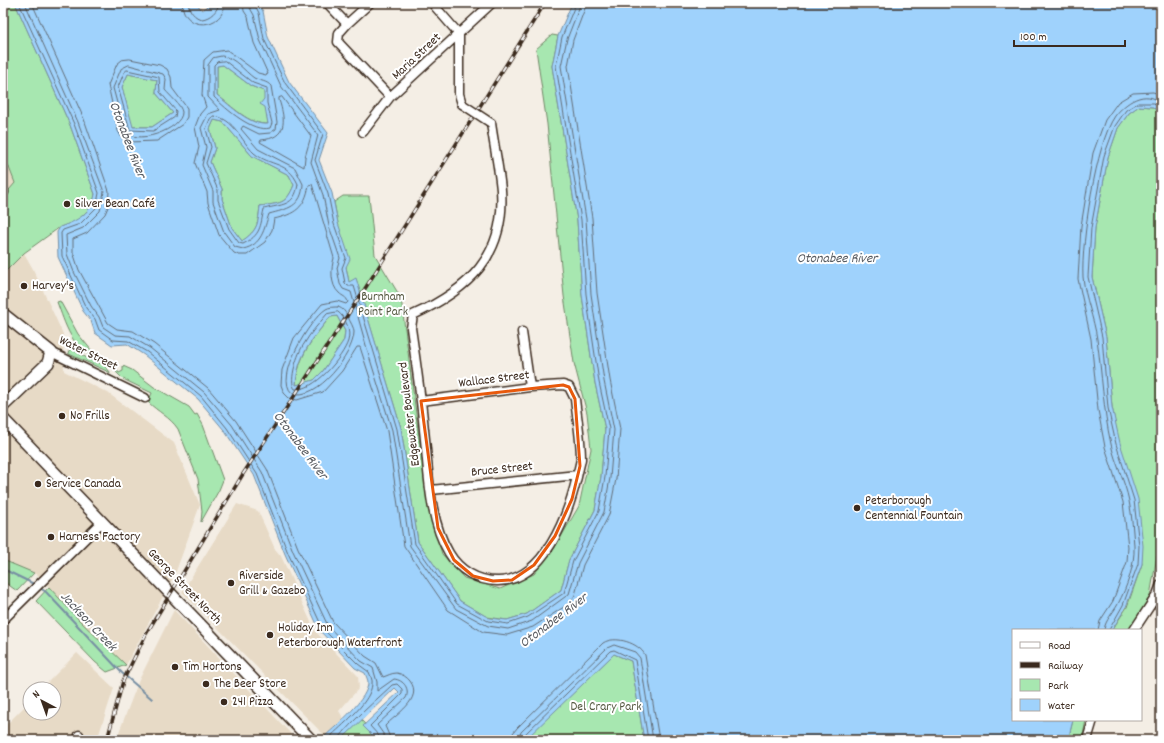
<svg xmlns="http://www.w3.org/2000/svg" width="1164" height="743" font-family="Dekko,sans-serif">
<style>
.built{fill:#e7dac6}
.green{fill:#a7e7b0;stroke:#718867}
.water{fill:#9fd2fc;stroke:#778fa3;fill-rule:evenodd}
.lines{fill:none;stroke-linecap:round;stroke-linejoin:round}
.shore{stroke:#636d77;stroke-width:1}
.stream{stroke:#778fa3;stroke-width:2}
.minor-casing{stroke:#3b2a1e;stroke-width:11}
.secondary-casing{stroke:#3b2a1e;stroke-width:14}
.minor{stroke:#fff;stroke-width:8}
.secondary{stroke:#fff;stroke-width:11}
.rail-casing{stroke:#3b2a1e;stroke-width:3.5}
.rail{stroke:#fff;stroke-width:2;stroke-dasharray:6;stroke-linecap:butt}
.minor-bridge-casing{stroke:#3b2a1e;stroke-width:11;stroke-linecap:butt}
.minor-bridge{stroke:#fff;stroke-width:8}
.marked{fill:none;stroke:#e8590c;stroke-width:3;stroke-linejoin:round}
.poi-dot{fill:#3b2a1e;stroke:#fff;stroke-width:1.5}
.labels{text-anchor:middle;dominant-baseline:central;stroke-width:4;stroke-linejoin:round;paint-order:stroke}
.street-label{font-size:13px;fill:#3b2a1e;stroke:#fff}
.poi-label{font-size:13px;fill:#3b2a1e;stroke:#fff;text-anchor:start}
.park-label{font-size:13px;fill:#565942;stroke:#fff}
.water-label{font-size:14px;font-style:italic;fill:#595c61;stroke:#fff}
</style>
<rect width="100%" height="100%" fill="#f4eee5"/>
<filter id="ink" filterUnits="userSpaceOnUse"><feTurbulence type="fractalNoise" baseFrequency=".025" numOctaves="2"/><feDisplacementMap in="SourceGraphic" scale="8" xChannelSelector="R" yChannelSelector="G"/><feConvolveMatrix kernelMatrix="1 2 1 2 8 2 1 2 1" color-interpolation-filters="sRGB"/></filter>
<g filter="url(#ink)">
<path class="built" d="M3,152L15,183L3,197Z
M24,253L33,269L63,334L64,371L108,393L174,443L200,505L175,574L126,665L80,621L38,575L3,560V274Z
M237,504L258,511L275,549L281,556L315,631L358,676L359,688L339,711L344,719L325,736L182,592Z
M174,610L290,733L292,740H116L139,680Z
M77,653L114,688L97,740H3V728L30,701V713H54V689H41Z"/>
<path class="green" d="M3,3H15L70,125L95,194L93,205L77,221L60,227L24,253L3,274V197L15,183L3,152Z
M552,35L558,36L552,66L577,220L582,295L595,383L605,429L601,477L595,510L569,560L561,590L527,614L507,620L487,617L460,601L418,542L401,428L356,279L349,283L334,202L343,196H369L375,255L401,298L426,491L433,524L442,554L464,578L500,589L534,574L554,549L579,506L591,449L587,413L574,363L564,296L547,124L536,49Z
M223,65L251,86L264,91L268,124C249,125 232,106 217,95V66Z
M128,74L157,80L156,93L173,113L152,127H132L122,87Z
M1139,106L1153,107L1161,115V558L1157,556L1150,596L1129,630H1112L1127,607L1142,564L1112,407L1106,337L1092,277L1095,228L1108,157L1118,128L1129,113Z
M214,120L223,122L252,156L289,175L294,185C286,205 280,203 260,206C258,224 258,230 242,241L232,228L222,199V189L210,162L215,148L210,129Z
M60,301L78,334L97,357C72,351 65,323 57,302Z
M337,316L345,331L344,340L323,371L314,380L296,386C298,355 312,340 330,317Z
M71,348L90,360L103,364L111,373L69,354L68,352Z
M107,363L117,364L114,367L119,373L123,371V366L132,370L154,387L189,407L195,415L197,414L203,425L223,480L219,490L201,522L202,511L198,479L178,429C170,417 158,412 148,402L152,393L123,379Z
M3,560L34,573L17,591L3,581Z
M49,587L80,621L126,665L107,672L95,662L36,601Z
M614,654L631,661L644,740H524Z
M361,720L380,740H341Z
M1073,720H1086L1082,740H1068Z"/>
<path class="water" d="M15,3H196L202,10L211,3H257L263,11L268,37L289,82L328,133L319,160L332,193L338,223L350,259L346,267L349,282L356,278L401,428L418,542L460,601L489,618L507,620L527,614L561,590L569,560L595,510L601,477L605,429L595,383L582,295L577,220L552,66L558,36L572,3H1161V115L1153,107L1139,106L1129,113L1118,128L1108,157L1095,228L1092,277L1106,337L1112,407L1120,443L1138,499L1143,546L1142,564L1126,607L1112,630H1013V720H1073L1068,740H644L631,661L614,654L525,740H377L363,726L399,692L395,688L341,740H330L325,736C337,725 369,698 368,682C368,680 366,676 365,673L355,668L320,631L285,554L254,475L224,430L198,399L144,355L127,344L112,345L95,333L91,321L83,311L58,257L57,232L60,227C77,221 92,213 95,194L70,125ZM223,65L251,86L264,91V99L260,104L265,107L268,124C250,126 231,106 217,95V66ZM128,74L157,80L156,93L173,113L152,127H133L122,87ZM214,120L223,122L252,156L289,175L294,185C286,205 280,203 260,206C258,224 258,230 242,241L232,228L222,199V189L210,162L215,148L210,129ZM337,316L345,331L344,340L323,371L314,380L296,385C297,356 313,338 330,317Z"/>
<g class="lines">
<path class="shore" d="M19,3L74,124L99,193L96,208L80,224L63,230L61,233L62,256L86,308L95,319L99,330L113,340L128,341L147,352L201,396L227,428L257,474L288,553L323,629L358,664L369,672C370,675 373,680 372,684C371,701 345,723 332,735V740
M25,3L78,122L104,192L100,211L83,228L66,235L67,254L74,272L91,306L99,317L103,327L115,335L130,336L150,348L204,392L232,425L262,472L293,551L328,626L361,661L373,668L377,682V691L394,679C404,680 410,689 406,698L377,725L384,735L385,740
M32,3L84,119L109,191L108,207L105,214L87,233L73,239V252L79,270L108,323L117,329L133,331L154,344L208,388L236,421L267,469L298,548L333,622L365,656L376,663L383,677C387,676 391,673 397,673C402,674 407,677 410,681C424,699 395,715 385,726L391,740
M182,3C183,32 224,30 225,3
M188,3C189,11 195,18 202,19C210,18 218,11 219,3
M243,3L244,11L248,17L254,43L268,74L266,75L258,73L227,50L213,52L204,60L202,95L206,107L200,114L195,127L199,147L195,163L207,192L208,203L219,235L234,253L239,255H247L265,242L272,230L274,219C295,214 305,208 309,185L312,184L334,258C331,268 330,285 339,293C343,297 346,296 348,302L346,304L337,301L322,304L294,338L282,370L281,385L284,393L289,398L297,400L323,392L342,371L357,347H360L387,431L404,546L448,610L483,632L507,635L533,627L570,603L575,595L583,565L609,515L616,479L620,429L610,380L597,293L592,218L568,66L573,40L587,3
M249,3L250,8L254,15L260,40L281,86L318,135L311,162L323,195L329,226L340,258L337,268L340,284L343,289L351,292L369,356L392,430L410,546L456,609L488,626L508,629L532,621L569,594L578,563L604,512L610,478L614,430L604,381L591,294L586,219L561,66L567,39L581,3
M254,3L259,13L264,39L285,83L323,134L315,160L328,194L334,224L346,258L342,268L345,283L348,286H354L397,429L415,544L457,604L488,621L508,624L528,617L564,593L573,561L599,511L605,477L609,429L599,382L586,294L581,220L556,66L562,37L576,3
M222,56C235,57 244,71 254,78C260,81 267,81 271,86L277,122L276,129L270,133L259,134L243,126L241,129L258,149L295,168L303,184C302,207 287,209 269,214C264,229 262,245 243,249L235,247L224,232L213,202V191L202,165L206,147L201,128L208,114L220,110L208,97V65L213,58Z
M130,59L160,65L167,69L171,77L172,88L187,108V117L183,124L157,141L129,142L122,138L118,131L108,85L117,64L122,60Z
M225,61L253,83L267,88V103L272,123L270,128C253,133 226,109 214,97V65L217,62Z
M129,65L163,74L166,79L165,90C170,96 181,105 182,112C183,129 133,148 124,129L113,88L121,69Z
M127,70L159,77L160,92L176,111L175,117L153,131L130,130L118,87L124,73Z
M282,97L311,136L305,157L304,167L260,142L261,140C287,138 286,121 279,100V98Z
M214,116C235,119 240,140 254,153C271,167 288,161 298,184C295,207 281,204 264,209C260,227 261,235 243,244L239,243L229,229L218,200V190L206,163L211,147L206,129L210,119Z
M338,307C344,309 345,312 348,317C350,322 354,327 354,332C354,353 317,402 292,393C274,378 310,319 326,309C329,307 334,307 338,307Z
M338,312C346,318 351,331 348,341C343,357 314,392 295,389C288,381 298,352 304,344C310,333 319,324 327,314Z
M1098,630L1100,621L1113,601L1127,562L1128,547L1123,502L1105,447L1098,410L1091,339L1078,279L1081,226L1093,153L1105,120L1118,102L1133,93L1153,92L1161,95
M1104,630C1105,620 1114,612 1118,604C1127,587 1135,565 1134,546C1133,532 1132,515 1129,501C1125,481 1115,463 1111,444C1103,409 1102,374 1097,339C1094,318 1085,298 1083,277C1081,243 1096,143 1115,116C1125,103 1145,88 1161,103
M1109,630L1123,605L1138,564L1139,546L1134,500L1116,444L1108,408L1102,337L1088,277L1091,228L1104,156L1115,126L1126,110L1138,103H1154L1161,109
M339,740C340,731 383,694 392,685L397,684L402,689V694L370,726L379,736L380,740
M512,740L513,733L517,728L603,643C615,635 639,643 645,655L659,740
M518,740L521,732L607,648L614,645L635,652L640,658L653,740
M523,740L524,735L610,651L614,650L635,660L648,740"/>
<path class="stream" d="M3,569L36,585
M40,588L46,592L122,673L152,699"/>
<g class="minor-casing">
<path id="minor" d="M327,3L347,24L339,33L338,42L390,97
M432,3L459,34
M347,24L370,3
M459,34V94L462,104
M363,132L390,97L492,3
M3,193L4,192
M522,332L530,387
M51,352L145,398
M421,401L530,387L563,385L569,387L575,399C577,418 581,439 581,459C580,465 578,471 577,477C568,515 544,582 497,581C477,581 459,570 449,553C428,518 429,470 424,430C421,396 416,362 411,328L413,315C468,290 506,256 501,190C499,168 494,145 491,123
M431,490L577,475
M3,620L102,522
M1134,630L1157,595L1161,584
M79,735V740
M1087,740L1093,720"/>
</g>
<g class="secondary-casing">
<path id="secondary" d="M3,314L51,352L48,363L3,406
M3,419L311,740"/>
</g>
<use href="#minor" class="minor"/>
<use href="#secondary" class="secondary"/>
<g class="rail-casing">
<path id="rail" d="M107,740L123,681L146,634L243,474L366,287L545,3"/>
</g>
<use href="#rail" class="rail"/>
<g class="minor-bridge-casing">
<path id="minor-bridge" d="M462,104L491,123"/>
</g>
<use href="#minor-bridge" class="minor-bridge"/>
</g>
</g>
<path class="marked" d="M563,385L569,387L575,399L580,466L572,499L555,536L534,565L512,580L493,581L473,576L454,560L438,528L421,401Z"/>
<g class="poi-dot">
<circle cx="67" cy="204" r="4"/>
<circle cx="24" cy="286" r="4"/>
<circle cx="62" cy="416" r="4"/>
<circle cx="38" cy="484" r="4"/>
<circle cx="857" cy="508" r="4"/>
<circle cx="51" cy="537" r="4"/>
<circle cx="231" cy="583" r="4"/>
<circle cx="270" cy="635" r="4"/>
<circle cx="175" cy="667" r="4"/>
<circle cx="206" cy="684" r="4"/>
<circle cx="224" cy="702" r="4"/>
</g>
<g class="labels">
<g class="street-label">
<text transform="translate(417 57) rotate(-43)">Maria Street</text>
<text transform="translate(88 354) rotate(26)">Water Street</text>
<text transform="translate(494 380) rotate(-7)">Wallace Street</text>
<text transform="translate(410 414) rotate(-97)">Edgewater Boulevard</text>
<text transform="translate(502 470) rotate(-6)">Bruce Street</text>
<text transform="translate(184 587) rotate(46)">George Street North</text>
</g>
<g class="poi-label">
<text x="75" y="204">Silver Bean Café</text>
<text x="32" y="286">Harvey's</text>
<text x="70" y="416">No Frills</text>
<text x="46" y="484">Service Canada</text>
<text x="865" y="501">Peterborough<tspan x="865" dy="15">Centennial Fountain</tspan></text>
<text x="59" y="537">Harness Factory</text>
<text x="239" y="576">Riverside<tspan x="239" dy="15">Grill &amp; Gazebo</tspan></text>
<text x="278" y="628">Holiday Inn<tspan x="278" dy="15">Peterborough Waterfront</tspan></text>
<text x="183" y="667">Tim Hortons</text>
<text x="214" y="684">The Beer Store</text>
<text x="232" y="702">241 Pizza</text>
</g>
<g class="park-label">
<text x="383" y="297">Burnham<tspan x="383" dy="15">Point Park</tspan></text>
<text x="606" y="707">Del Crary Park</text>
</g>
<g class="water-label">
<text transform="translate(127 140) rotate(69)">Otonabee River</text>
<text x="837" y="259">Otonabee River</text>
<text transform="translate(300 446) rotate(53)">Otonabee River</text>
<text transform="translate(554 621) rotate(-37)">Otonabee River</text>
<text transform="translate(88 622) rotate(47)">Jackson Creek</text>
</g>
</g>
<rect width="1164" height="743" fill="none" stroke="#fff" stroke-width="16"/>
<rect x="8" y="8" width="1148" height="727" fill="none" stroke="#3b2a1e" stroke-width="1.5" filter="url(#ink)"/>
<rect x="1012" y="629" width="130" height="92" fill="#ffffff" stroke="#b1aaa5"/>
<rect x="1020" y="642" width="20" height="6" fill="#ffffff" stroke="#b1aaa5"/>
<text x="1048" y="649" font-size="12" fill="#3b2a1e">Road</text>
<rect x="1020" y="662" width="20" height="6" fill="#3b2a1e" stroke="#b1aaa5"/>
<text x="1048" y="669" font-size="12" fill="#3b2a1e">Railway</text>
<rect x="1020" y="679" width="20" height="12" fill="#a7e7b0" stroke="#b1aaa5"/>
<text x="1048" y="689" font-size="12" fill="#3b2a1e">Park</text>
<rect x="1020" y="699" width="20" height="12" fill="#9fd2fc" stroke="#b1aaa5"/>
<text x="1048" y="709" font-size="12" fill="#3b2a1e">Water</text>
<g transform="translate(42 701) rotate(319)"><circle r="19" fill="#ffffff" stroke="#b1aaa5"/>
<path d="M0-3L7 15L0 10L-7 15Z" fill="#3b2a1e"/>
<text y="-6" font-size="11" font-weight="bold" text-anchor="middle" fill="#3b2a1e">N</text>
</g>
<path d="M1014 40v6h111v-6" fill="none" stroke="#3b2a1e" stroke-width="2"/>
<text x="1020" y="40" font-size="12" fill="#3b2a1e" stroke="#ffffff" stroke-width="3" paint-order="stroke">100 m</text>
</svg>
